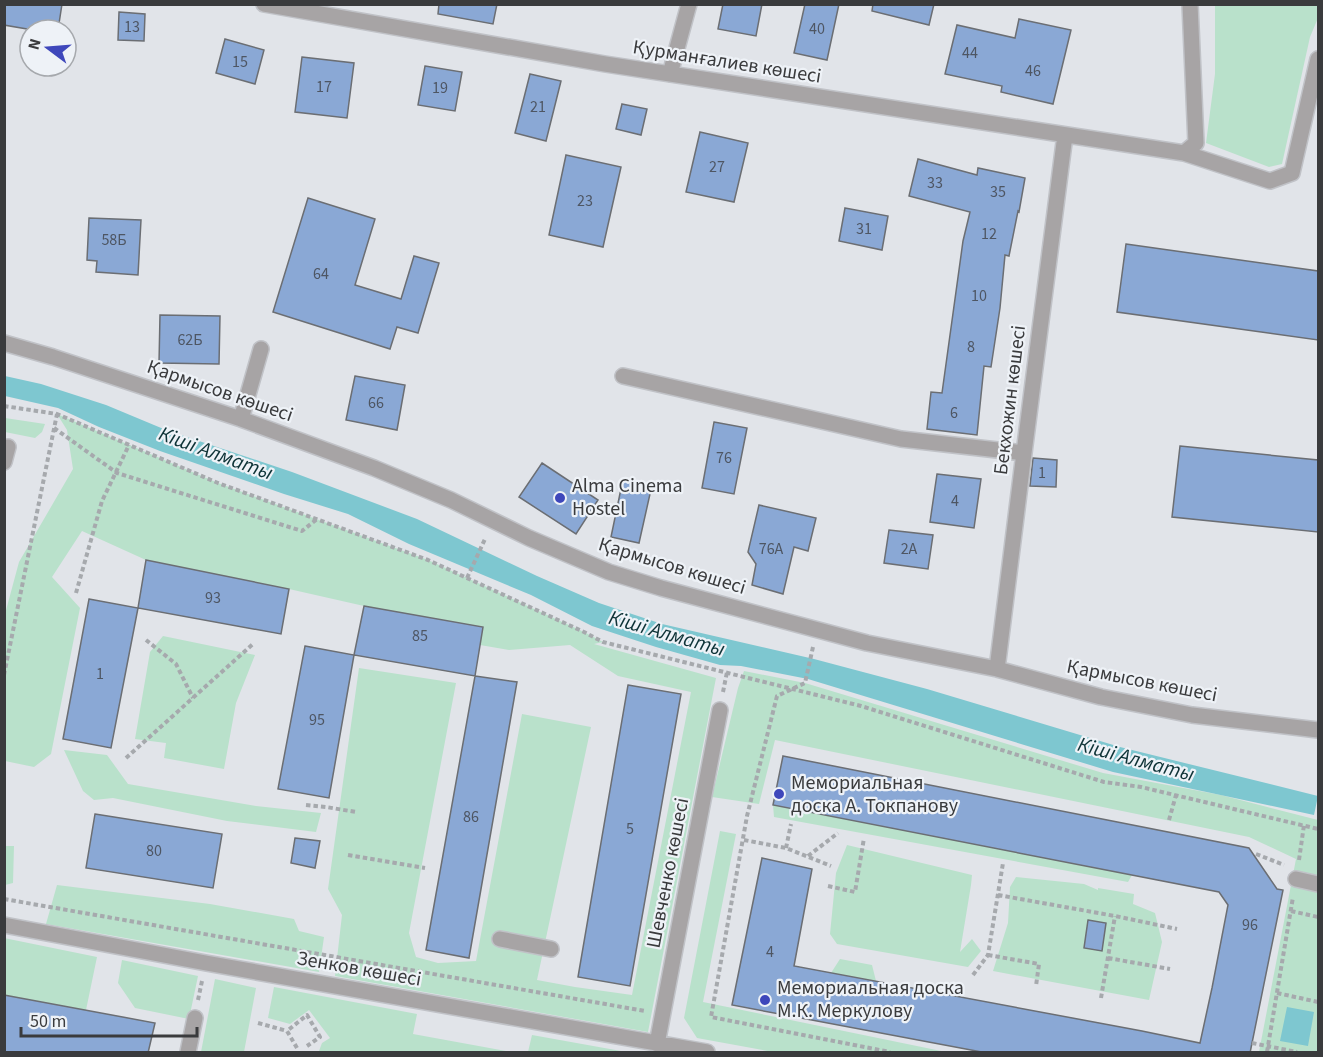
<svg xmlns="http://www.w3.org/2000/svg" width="1323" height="1057" font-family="'Source Sans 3',sans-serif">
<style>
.green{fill:#b9e1cb}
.water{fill:#7ec7d0}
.building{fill:#8aa8d5;stroke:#6b6e73;stroke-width:1.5}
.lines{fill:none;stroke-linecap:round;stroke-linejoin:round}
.minor-casing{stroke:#c0c2c7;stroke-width:18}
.path{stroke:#a6a9ad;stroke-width:4;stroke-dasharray:4.5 3;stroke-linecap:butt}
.minor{stroke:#a7a4a5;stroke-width:15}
.poi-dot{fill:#3e47bb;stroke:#eef2f7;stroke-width:2}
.labels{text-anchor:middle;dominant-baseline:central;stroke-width:4.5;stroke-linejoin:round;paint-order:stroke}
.number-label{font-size:16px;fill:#4e5663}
.street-label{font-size:20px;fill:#3a3b3d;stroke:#eef2f7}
.poi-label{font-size:20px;fill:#3a3b3d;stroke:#eef2f7;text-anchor:start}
.water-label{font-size:21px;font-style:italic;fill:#0e3337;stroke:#eef2f7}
</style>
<rect width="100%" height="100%" fill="#e1e4e9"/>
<path class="green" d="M1215,5H1318V18L1310,37L1282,164L1269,167L1206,143L1215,74Z
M57,414L218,483L428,560L584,632L603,642L594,644L716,678L648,1032L335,976L342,915L328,889L359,668L456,683L409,933L416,957L438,963L476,961L522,714L591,727L537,980L575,987L632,995L691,692L618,676L570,645L509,650L480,645L483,627L364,606L289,589L146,560L82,531L52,577L80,608L51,754L34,767L5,761V614L19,562L73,469L67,430Z
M4,418H5L45,424L42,432L35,438L5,432Z
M163,636L255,655L236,703L224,769L164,758L166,743L135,739L150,652Z
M744,671L805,683L1103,773L1221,795L1318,820V1052H1259L1296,859L1249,837L775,740L759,804L712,797L738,688Z
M64,750L107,755L128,784L256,806L321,813L316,832L227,821L113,798L94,800L83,791Z
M773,805L1132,875L1128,882L774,817Z
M720,831L736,834L703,1002L946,1052H773L697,1038L684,1018Z
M847,845L972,875L971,885L960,952L972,939L981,951L968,967L837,944L830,934L836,873Z
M4,846H14L13,883L5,885Z
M1016,877L1084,884L1098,890V888L1134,894L1133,904L1155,913L1162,942L1149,1000L993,971L1008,923L1010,887Z
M57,885L210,904L294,919L299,931L324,937L319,972L46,924Z
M4,938L97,957L86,1010L5,995Z
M840,959L872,965L876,981L831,973Z
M122,960L198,976L189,1019L135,1008L118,983Z
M215,979L256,988L244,1052H201Z
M274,987L417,1014L413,1034L512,1052H326L319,1051L322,1043L330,1038L309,1010L290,1024L268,1018Z
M532,1035L621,1051V1052H528Z"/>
<path class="water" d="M5,376L41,384L106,405L166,430L292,472L417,519L537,576L599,603L662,624L814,659L927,689L1120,747L1318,796L1314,815L1113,772L808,679L741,666L720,665L656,647L592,626L531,595L409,544L348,514L284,494L160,451L99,427L58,408L5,396Z
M1287,1007L1314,1012L1308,1046L1280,1041Z"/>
<path class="building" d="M4,4H62L58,30H33L4,25Z
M439,4H497L493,24L438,14Z
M723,4H762L756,36L718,29Z
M805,4H839L827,60L794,53Z
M873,4H934L929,25L872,11Z
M119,12L145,14L144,41L118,40Z
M1019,19L1071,30L1053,104L1001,92L1002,86L945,74L957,25L1015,38Z
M225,39L264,50L255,84L216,73Z
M302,57L354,63L347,118L295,112Z
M425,66L462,72L455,111L418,105Z
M530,74L561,81L546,141L515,133Z
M622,104L647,109L641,135L616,129Z
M700,132L748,143L734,202L686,192Z
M566,155L621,167L603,247L549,235Z
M918,159L977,175L978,168L1025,178L1019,212L1018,211L1009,256L1005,255L1000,308L991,367L984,366L977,435L927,429L931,392L942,393L963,241L970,212L909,196Z
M308,198L375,219L355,285L401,299L414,256L439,263L418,333L397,327L390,349L273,312Z
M845,208L888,216L882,250L839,241Z
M89,218L141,220L138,275L96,272L97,261L87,260Z
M1126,244L1318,271V340L1117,312Z
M160,315L220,316L219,364L159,363Z
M355,376L405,385L397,430L346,420Z
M714,422L747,428L734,494L702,488Z
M1180,446L1318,460V532L1172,517Z
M1033,458L1057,460L1056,487L1030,486Z
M542,463L598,500L576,534L519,497Z
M937,474L981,479L974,528L930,522Z
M623,479L652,485L639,543L611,537Z
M759,505L816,518L808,551L794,547L783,594L752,585L756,564L748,552Z
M889,530L933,535L928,569L884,563Z
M146,560L289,589L281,634L138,608Z
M89,599L138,608L111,748L63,739Z
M364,606L483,627L475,676L354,655Z
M305,646L354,655L329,798L278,789Z
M475,676L517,682L469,958L426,950Z
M628,685L681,694L630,986L578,977Z
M783,756L1249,848L1277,889L1283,890L1250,1053H987L732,1005L762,858L812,869L794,966L1142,1031L1200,1043L1212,988L1228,905L1219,892L773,805Z
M95,814L222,834L213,888L86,868Z
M295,838L320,841L315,868L291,863Z
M1088,920L1106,923L1102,951L1084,948Z
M4,995L155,1023L148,1053H4Z"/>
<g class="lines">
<g class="minor-casing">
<path id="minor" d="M264,4L605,64L1184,153L1270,181L1292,173L1318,59
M670,74L689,4
M1184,153L1196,143L1190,4
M4,343L53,357L241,419L374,468L451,500L529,538L609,572L661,588L867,643L997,669L1101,697L1192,715L1318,730
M623,376L901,439L1024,453
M241,419L261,349
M4,462L8,447
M997,669L1024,453L1065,135
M1296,879L1318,884
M4,925L206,963L707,1052
M500,939L551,949
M657,1044L720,710
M188,1052L195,1018"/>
</g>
<path class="path" d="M4,406L57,414L218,483L428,560L584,632L603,642L861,706L1104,782L1141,787L1318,829
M54,428L117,473L302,531L317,519
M467,578L485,539
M76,593L102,501L129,445
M146,640L176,664L193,698
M813,647L805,683L777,696L747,816L711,1017L890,1052
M4,675L57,414
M723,692L727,672
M126,758L254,643
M306,805L326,807L356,812
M1169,820L1176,795
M744,840L786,848L831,866
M786,848L791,824
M1256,854L1284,865
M348,855L425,868
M808,856L838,833
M1299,860L1304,825
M828,886L855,892L864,838
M998,895L1115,916L1177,929
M4,899L645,1011
M1291,911L1318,917
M988,955L1039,964L1036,986
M1108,958L1170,969
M973,975L988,955L1003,863
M1277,993L1318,1002
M1101,998L1115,916
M198,1000L202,981
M258,1023L287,1031
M1252,1043L1297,1052
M297,1048L287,1031L307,1015L320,1037L307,1046
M1267,1052L1293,897"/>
<use href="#minor" class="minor"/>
</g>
<g class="poi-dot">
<circle cx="560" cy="498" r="6"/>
<circle cx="779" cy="794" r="6"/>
<circle cx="765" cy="1000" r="6"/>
</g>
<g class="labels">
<g class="number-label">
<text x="132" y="27">13</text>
<text x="817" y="29">40</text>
<text x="970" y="53">44</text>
<text x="240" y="62">15</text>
<text x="1033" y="71">46</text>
<text x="324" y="87">17</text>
<text x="440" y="88">19</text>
<text x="538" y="107">21</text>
<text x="717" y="167">27</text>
<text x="935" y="183">33</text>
<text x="998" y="192">35</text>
<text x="585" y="201">23</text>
<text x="864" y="229">31</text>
<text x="989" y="234">12</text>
<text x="114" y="240">58Б</text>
<text x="321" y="274">64</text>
<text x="979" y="296">10</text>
<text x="190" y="340">62Б</text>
<text x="971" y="347">8</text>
<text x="376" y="403">66</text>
<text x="954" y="413">6</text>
<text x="724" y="458">76</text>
<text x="1042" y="473">1</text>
<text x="955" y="501">4</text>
<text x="771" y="549">76А</text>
<text x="909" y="549">2А</text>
<text x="213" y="598">93</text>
<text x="420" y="636">85</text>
<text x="100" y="674">1</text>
<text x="317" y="720">95</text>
<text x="471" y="817">86</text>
<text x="630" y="829">5</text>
<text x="154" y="851">80</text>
<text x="1250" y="925">96</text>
<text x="770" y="952">4</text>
</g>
<g class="street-label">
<text transform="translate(727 62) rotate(9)">Қурманғалиев көшесі</text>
<text transform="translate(220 391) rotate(19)">Қармысов көшесі</text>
<text transform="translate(1010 400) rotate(-83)">Бекхожин көшесі</text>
<text transform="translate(672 566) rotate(17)">Қармысов көшесі</text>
<text transform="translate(1142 681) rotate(11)">Қармысов көшесі</text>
<text transform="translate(668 873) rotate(-79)">Шевченко көшесі</text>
<text transform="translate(359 969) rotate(10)">Зенков көшесі</text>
</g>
<g class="poi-label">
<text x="572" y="486">Alma Cinema<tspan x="572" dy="23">Hostel</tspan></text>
<text x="791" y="783">Мемориальная<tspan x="791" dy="23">доска А. Токпанову</tspan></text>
<text x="777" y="988">Мемориальная доска<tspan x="777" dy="23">М.К. Меркулову</tspan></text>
</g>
<g class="water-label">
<text transform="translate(216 453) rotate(20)">Кіші Алматы</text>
<text transform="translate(667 633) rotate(16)">Кіші Алматы</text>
<text transform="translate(1136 759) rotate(15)">Кіші Алматы</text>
</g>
</g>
<rect width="1323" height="1057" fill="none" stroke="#3a3b3d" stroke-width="12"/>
<g transform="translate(48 48) rotate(286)"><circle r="28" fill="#eef2f7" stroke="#a6a9ad" stroke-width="1.5"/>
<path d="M0-4.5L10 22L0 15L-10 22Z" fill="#3e47bb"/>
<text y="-9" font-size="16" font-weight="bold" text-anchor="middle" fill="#3a3b3d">N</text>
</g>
<path d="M21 1027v9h176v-9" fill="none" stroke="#3a3b3d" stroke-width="3"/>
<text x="30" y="1027" font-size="18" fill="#3a3b3d" stroke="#eef2f7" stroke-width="4.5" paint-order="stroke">50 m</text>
</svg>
